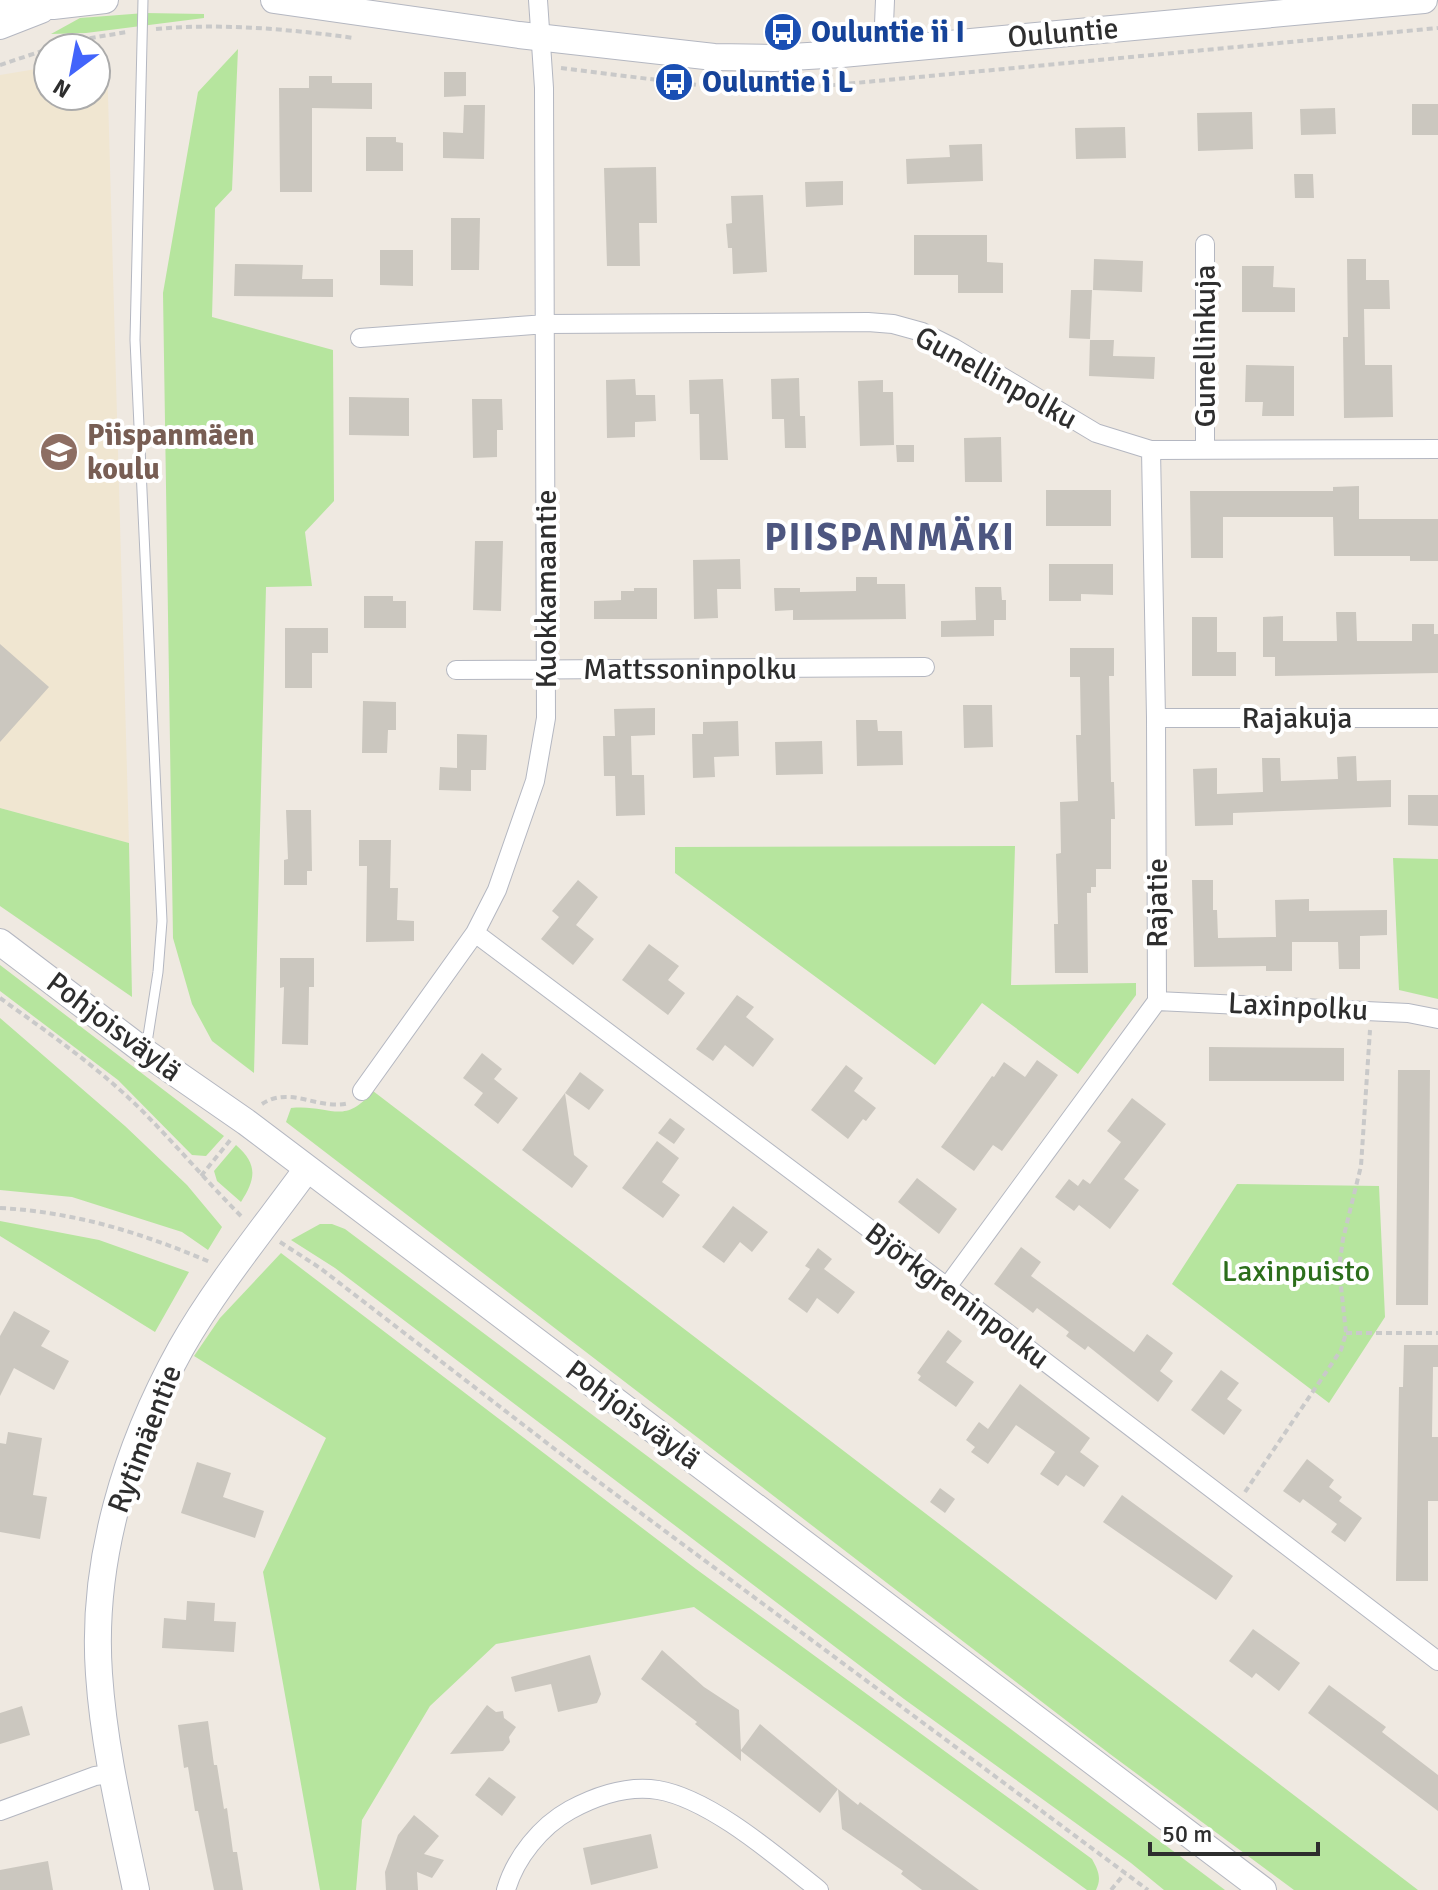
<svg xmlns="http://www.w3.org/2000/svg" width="1438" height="1890" font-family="Signika,sans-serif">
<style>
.education{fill:#f0e6d1}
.green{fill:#b6e59e}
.building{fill:#cbc7bf}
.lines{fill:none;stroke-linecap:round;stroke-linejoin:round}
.lane-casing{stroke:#b4b7c1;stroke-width:11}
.street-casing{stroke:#b4b7c1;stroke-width:20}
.secondary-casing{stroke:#b4b7c1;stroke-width:28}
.path{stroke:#c9c9c9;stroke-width:4;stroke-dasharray:6 4;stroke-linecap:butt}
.lane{stroke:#fff;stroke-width:9}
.street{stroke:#fff;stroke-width:18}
.secondary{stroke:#fff;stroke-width:26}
.labels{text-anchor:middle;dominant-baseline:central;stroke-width:8;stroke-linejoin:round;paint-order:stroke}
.transit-label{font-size:30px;font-weight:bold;fill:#164399;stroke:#fff;text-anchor:start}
.street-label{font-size:30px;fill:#2e2e2e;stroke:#fff}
.education-label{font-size:30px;font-weight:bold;fill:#785e54;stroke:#fff;text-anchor:start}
.park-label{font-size:30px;fill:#2c6e1b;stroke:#fff}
.district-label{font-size:38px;font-weight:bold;letter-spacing:2px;fill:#4d5680;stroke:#fff}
</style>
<rect width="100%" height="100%" fill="#efe9e1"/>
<path class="education" d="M107,60L129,843L0,808V75L48,67V96H96V62Z"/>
<path class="green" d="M145,13L204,14V18L86,33L51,34L80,18Z
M238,49L232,190L215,208L212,317L333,350L334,501L305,532L312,586L266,587L254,1073L212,1041L192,1004L173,938L163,293L198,92Z
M0,808L129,843L132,997L0,906Z
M1015,846L1011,985L1136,983V995L1078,1074L982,1003L935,1065L675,873V847Z
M1393,858L1438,859V999L1399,990Z
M0,965L224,1136L206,1156L192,1155L118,1080L0,991Z
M0,1018L125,1126L187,1185L222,1227L208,1250L182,1232L72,1197L0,1190Z
M373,1091L1418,1890H1294L1110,1754L286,1122L291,1108C331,1104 343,1127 373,1091Z
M236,1145C258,1164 256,1179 241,1202L217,1181L214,1171Z
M1237,1184L1379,1186L1385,1317L1329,1403L1172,1284Z
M0,1221L99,1240L189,1272L155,1332L0,1236Z
M320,1224H332L345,1229L1225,1890H1164L1131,1863L904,1699L335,1268L291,1240Z
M281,1253L696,1569L1092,1859C1098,1870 1102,1878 1096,1890H1087L694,1607L496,1644L430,1706L362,1820L356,1890H320L263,1572L326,1438L194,1356L220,1318Z"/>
<path class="building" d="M444,72H466V96L444,97Z
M309,76H332V83H372V109L312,108V192H280L279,88H309Z
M1412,104H1438V135H1412Z
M464,105H485L484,159L443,158V132L463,133Z
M1335,108L1336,134L1301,135L1300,109Z
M1252,112L1253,149L1198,151L1197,113Z
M1125,127L1126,158L1076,159L1075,128Z
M366,137H396V142L403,143V171H366Z
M982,144L983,181L907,184L906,159L950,157L949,145Z
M656,167L657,223H639L640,266H607L604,168Z
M1294,174H1313L1314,198H1295Z
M843,181V205L806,207L805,182Z
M763,195L767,272L733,274L732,248H728L726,224L732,223L731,196Z
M451,218H480L479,270H451Z
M914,235H987V262L1003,263V293H958V275H914Z
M380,250H413V286L380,285Z
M1094,259L1143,261L1142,292L1093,290Z
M1347,259H1366V280H1389L1390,309H1364L1365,365H1392L1393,417L1344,418L1343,337H1348Z
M235,264L303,265L302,279H333V297L234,296Z
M1242,266H1274L1273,287L1295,288V312H1242Z
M1071,290H1092L1090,339L1069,338Z
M1090,340H1114L1113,356L1155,357L1154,379L1089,376Z
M1246,365L1294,366V416H1262L1263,402H1245Z
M799,378L800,416H805L806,448H785L784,419H772L771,379Z
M635,379L636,395H655L656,421L635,422V437L607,438L606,380Z
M723,379L728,460H700L699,414H690L689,380Z
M883,380V392H893L894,445L860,446L858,381Z
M349,397L409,398V436L349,435Z
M472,399H502L503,430H497V457L473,458Z
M1001,437L1002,482H965L964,438Z
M896,445H914V462H897Z
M1359,486V519H1438V561H1410V556H1334L1333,517H1223V558H1191L1190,491H1333V487Z
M1046,490H1111V526H1046Z
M475,541H503L501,611L473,610Z
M740,559L741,589H717L718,618L694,619L693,560Z
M1049,564H1113V595L1081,594V601H1049Z
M856,577H877V584H905L906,619L793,620V610L775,611L774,588H800V592L856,591Z
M975,587H1001L1002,600H1006V620H994V636L941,637V621L976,620Z
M634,588H657V619H594V601L621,600V591H634Z
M364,596H393V601H406V628H364Z
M1336,612H1356L1357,641H1412V624H1434V634H1438V673L1275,676V657H1263V617L1283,616V641H1337Z
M1192,617H1217V652H1236V676H1192Z
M285,628H328V653H312V688H285Z
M0,644L49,687L0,742Z
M1070,648H1114V676H1109L1111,782H1114L1115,819H1111V869H1096V887H1091V893H1087L1088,973H1055L1054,924H1058L1056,854L1061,853L1060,802L1078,801L1076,735H1081L1080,677H1070Z
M363,701L396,702V730H388L387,753H362Z
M963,705H992L993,747L964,748Z
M655,708V735L631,736L632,775H644L645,815L616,816L615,776H604L603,736H615L614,709Z
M856,720H877L878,731H902L903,765L857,766Z
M738,721L739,756L714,757L715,777L693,778L692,734H703V722Z
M457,734L487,735L486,770H471V791L439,790L440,767L457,768Z
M822,741L823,774L776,775L775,742Z
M1356,756L1357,781L1391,780V807L1233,813V825L1195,826L1193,769L1217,768V794L1263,792L1262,758H1280L1281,781L1338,779L1337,757Z
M1408,795H1438V826L1408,825Z
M286,810H311L312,871H307V885H284V860L288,859Z
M359,840H391L390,888H398L397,920L414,921V941L366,942L367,866H359Z
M578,880L598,897L576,925L594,939L573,965L541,939L559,917L552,911Z
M1192,880H1213V910H1217L1218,938L1276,937L1275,900L1309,899V911L1387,910V935L1360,936V969H1339L1338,942H1292V971H1266V966L1194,967Z
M649,944L679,966L668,980L685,993L668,1015L622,980Z
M280,958H314V987H309L308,1045L282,1044L284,987L280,988Z
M737,995L754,1007L746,1017L774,1039L753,1067L725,1045L713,1061L696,1049Z
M1209,1047L1344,1048V1081H1209Z
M482,1053L502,1069L494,1079L518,1098L498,1124L474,1105L483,1093L463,1078Z
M1037,1060L1058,1075L1002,1151L993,1145L974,1171L941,1147L992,1076L994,1077L1004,1062L1025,1077Z
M846,1065L863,1078L854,1091L876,1108L866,1121L863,1119L848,1139L811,1110Z
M1398,1070H1430L1428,1305H1396Z
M580,1072L604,1090L589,1110L565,1093Z
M565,1093L574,1155L588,1166L572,1188L522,1150Z
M1132,1098L1166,1124L1124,1179L1139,1190L1110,1229L1079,1205L1074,1211L1055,1197L1069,1179L1078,1186L1083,1179L1090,1184L1121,1142L1107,1131Z
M670,1118L685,1129L674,1144L658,1133Z
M657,1141L679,1158L662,1182L680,1195L663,1218L622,1188Z
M917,1178L957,1209L939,1234L898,1202Z
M733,1206L768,1232L752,1252L740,1242L724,1263L702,1247Z
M1021,1247L1041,1262L1031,1276L1134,1352L1147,1334L1173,1353L1160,1371L1173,1381L1158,1402L1088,1346L1085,1350L1066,1336L1069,1332L1037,1308L1033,1313L994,1284Z
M818,1248L832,1259L824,1269L855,1292L838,1314L817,1298L807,1313L788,1299L810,1269L805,1266Z
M14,1311L50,1331L41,1346L69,1361L54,1390L14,1368L0,1396V1336Z
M948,1330L962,1341L946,1362L974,1382L956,1407L918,1380L921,1376L917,1373Z
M1404,1345H1438V1367H1433L1432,1437H1438V1501H1428V1581H1396L1399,1387H1403Z
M1221,1370L1239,1383L1227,1399L1242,1410L1224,1435L1191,1410Z
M1020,1384L1090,1438L1080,1452L1099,1466L1084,1487L1066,1475L1058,1486L1040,1474L1055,1452L1016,1425L988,1464L971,1452L975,1447L966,1440L979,1422L988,1429Z
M8,1432L42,1438L33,1495L47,1497L40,1539L0,1532V1443L6,1444Z
M1307,1459L1334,1480L1329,1487L1342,1497L1339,1501L1362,1518L1345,1542L1331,1532L1337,1524L1303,1499L1300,1503L1283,1491Z
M197,1462L231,1473L223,1497L264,1511L255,1538L181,1513Z
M940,1488L955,1499L945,1513L930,1502Z
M1122,1495L1233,1576L1216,1600L1103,1522Z
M187,1601L215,1603L214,1621L236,1622L234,1652L162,1648L164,1618L186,1620Z
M1253,1629L1300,1663L1279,1691L1256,1673L1252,1678L1229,1661Z
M662,1650L704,1687L739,1710L741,1750L760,1724L838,1789L820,1813L741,1751V1761L695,1724L697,1722L641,1679Z
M590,1655L601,1694L597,1703L558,1712L551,1684L515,1692L511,1677Z
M1329,1685L1386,1727L1382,1732L1438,1775V1811L1308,1713Z
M487,1705L496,1712L503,1711L504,1718L516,1727L509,1737L510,1742L503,1751L450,1754Z
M22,1706L30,1735L0,1744V1713Z
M208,1721L214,1765H217L224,1809L227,1808L233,1852H237L243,1890H214L198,1811H195L188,1767L184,1768L178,1725Z
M489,1777L516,1797L502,1816L475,1795Z
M838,1789L858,1805L860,1802L979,1890H922L901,1874L903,1871L842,1829Z
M414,1815L439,1836L424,1854L444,1860L432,1878L417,1872L418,1890H386L385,1872L398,1835Z
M651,1834L658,1868L591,1885L583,1848Z
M48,1861L53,1890H0V1870Z"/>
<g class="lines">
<g class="lane-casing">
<path id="lane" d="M143,0L135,340L162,921L158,972L146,1049"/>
</g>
<g class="street-casing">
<path id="street" d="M883,49L885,0
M1205,244V449
M360,338L546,324L868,322L893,324L922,332L954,348L1096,433L1151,450L1438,449
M456,670L925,667
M1156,718H1438
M475,933L947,1287L1438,1661
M1157,1001L1408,1013L1438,1019
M362,1091L475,933L497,890L535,781L546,718L544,88L538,0
M947,1287L1157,1001L1156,718L1151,450
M0,1811L95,1776L110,1774
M506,1890C515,1858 541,1826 570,1810C596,1796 627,1785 658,1790C711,1799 777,1857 819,1890"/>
</g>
<g class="secondary-casing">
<path id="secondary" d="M274,0L519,35L714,57L774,58L842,54L1424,0
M0,4L53,6L105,0
M0,26L41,10
M0,942L145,1052L246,1122L1263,1890
M136,1890C121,1818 104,1748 99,1674C91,1561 126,1447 181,1348C217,1285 264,1228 307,1169"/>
</g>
<path class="path" d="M156,29C223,23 287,29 354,38
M51,48L73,41L127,32
M0,65L48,49
M561,68L746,91L781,90L1438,28
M0,998C53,1036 109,1075 153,1122C183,1153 211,1186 241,1216L240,1219
M262,1104C291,1085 318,1111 349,1103
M201,1176L232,1138
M0,1208C75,1212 142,1233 210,1262
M280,1242L320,1268L556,1450L1148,1890
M1346,1333H1438
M1245,1492L1341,1350L1346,1333L1339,1268L1343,1239L1361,1166L1370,1030
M1111,1890L1125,1873"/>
<use href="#lane" class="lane"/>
<use href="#street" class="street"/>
<use href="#secondary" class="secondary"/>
</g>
<defs>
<g id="bus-disc" transform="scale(2)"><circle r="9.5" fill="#1a4fb4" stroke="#fff"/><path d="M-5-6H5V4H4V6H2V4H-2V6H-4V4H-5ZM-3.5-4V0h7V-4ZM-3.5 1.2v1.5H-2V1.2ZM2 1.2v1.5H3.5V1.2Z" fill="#fff"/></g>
<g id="school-disc" transform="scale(2)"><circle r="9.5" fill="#8d6e63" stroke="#fff"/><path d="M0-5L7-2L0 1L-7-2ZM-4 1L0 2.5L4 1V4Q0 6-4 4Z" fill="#fff"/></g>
</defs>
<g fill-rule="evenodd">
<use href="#bus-disc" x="783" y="32"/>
<use href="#bus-disc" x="674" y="82"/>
<use href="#school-disc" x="59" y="452"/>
</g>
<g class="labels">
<g class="transit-label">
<text x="811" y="32">Ouluntie ii I</text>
<text x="702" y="82">Ouluntie i L</text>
</g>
<g class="street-label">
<text transform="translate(1063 33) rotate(-5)">Ouluntie</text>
<text transform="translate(1205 346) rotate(-90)">Gunellinkuja</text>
<text transform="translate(996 378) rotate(29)">Gunellinpolku</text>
<text transform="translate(546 589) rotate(-90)">Kuokkamaantie</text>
<text x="690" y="669">Mattssoninpolku</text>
<text x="1297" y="718">Rajakuja</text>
<text transform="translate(1157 903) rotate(-90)">Rajatie</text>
<text transform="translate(1298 1007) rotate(3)">Laxinpolku</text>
<text transform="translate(114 1027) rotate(37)">Pohjoisväylä</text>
<text transform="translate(957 1296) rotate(37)">Björkgreninpolku</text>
<text transform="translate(633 1415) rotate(37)">Pohjoisväylä</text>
<text transform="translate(145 1439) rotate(-69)">Rytimäentie</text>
</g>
<g class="education-label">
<text x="87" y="435">Piispanmäen<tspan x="87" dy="34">koulu</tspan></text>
</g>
<g class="park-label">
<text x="1296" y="1271">Laxinpuisto</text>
</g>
<g class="district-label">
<text x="890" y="537">PIISPANMÄKI</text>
</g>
</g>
<g transform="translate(72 72) rotate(212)"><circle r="38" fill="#ffffff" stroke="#ababab" stroke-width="2"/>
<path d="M0-6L14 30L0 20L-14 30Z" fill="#4264fb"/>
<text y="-12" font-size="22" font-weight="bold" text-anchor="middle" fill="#2e2e2e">N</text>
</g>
<path d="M1150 1842v12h168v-12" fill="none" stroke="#2e2e2e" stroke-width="4"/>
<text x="1162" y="1842" font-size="24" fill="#2e2e2e" stroke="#ffffff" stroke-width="6" paint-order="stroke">50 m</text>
</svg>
